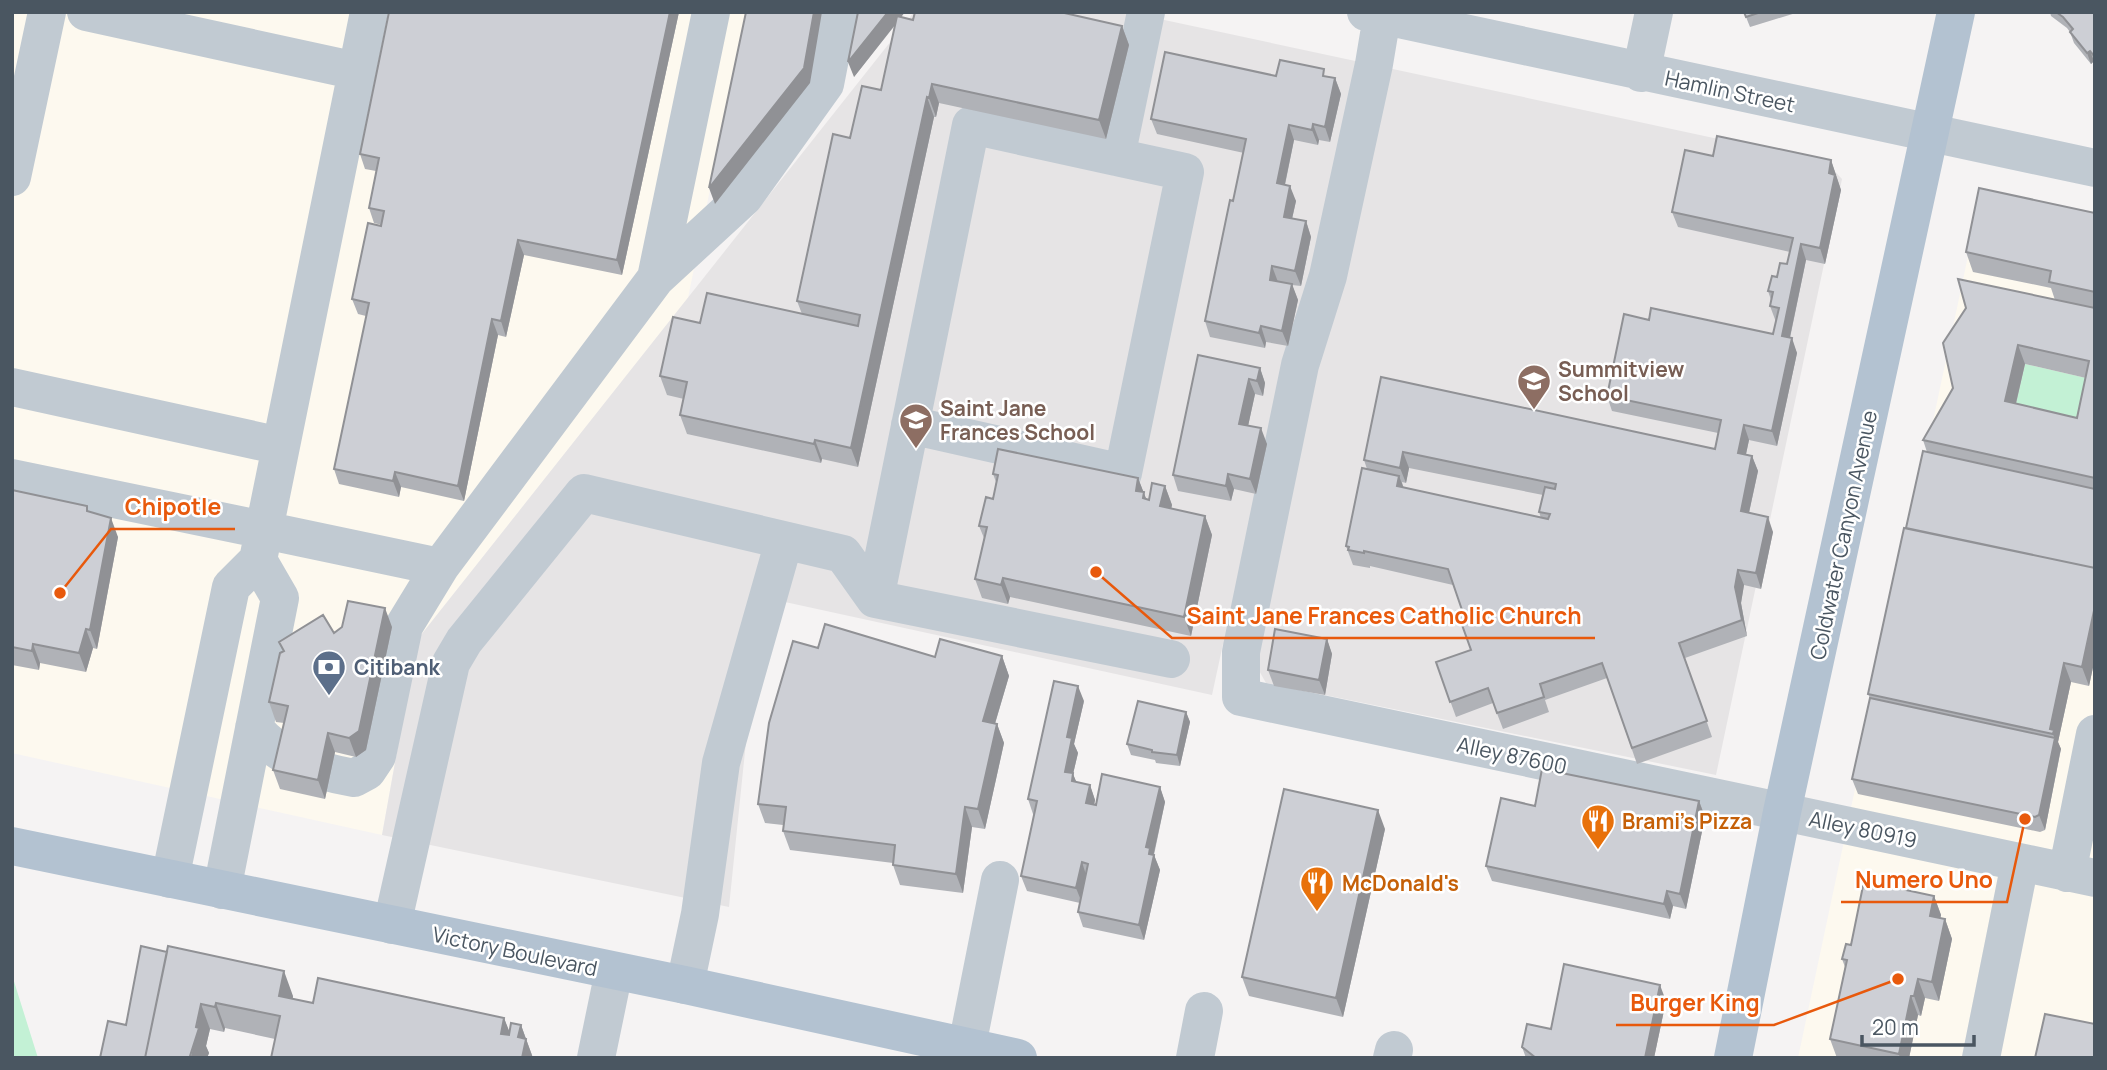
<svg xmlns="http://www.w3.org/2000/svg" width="2107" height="1070" font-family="Manrope,sans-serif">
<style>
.commercial{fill:#fdf9ef}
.education{fill:#e6e4e5}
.green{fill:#c3f1d5}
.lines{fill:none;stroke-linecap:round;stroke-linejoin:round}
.minor{stroke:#c1cad2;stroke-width:38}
.major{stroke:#b3c2d1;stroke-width:38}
.wall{fill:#b0b2b7;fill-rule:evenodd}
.shaded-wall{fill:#909195}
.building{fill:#cdcfd5;stroke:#909195;stroke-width:2;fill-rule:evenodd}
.labels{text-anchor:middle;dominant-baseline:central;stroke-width:5;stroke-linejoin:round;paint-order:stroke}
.street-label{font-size:21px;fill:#4a5661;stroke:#fff}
.education-label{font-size:21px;font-weight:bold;fill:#785e54;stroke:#fff;text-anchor:start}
.service-label{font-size:21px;font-weight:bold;fill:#4e5e75;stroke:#fff;text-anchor:start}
.food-label{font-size:21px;font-weight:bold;fill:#c56008;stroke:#fff;text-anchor:start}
.leader{fill:none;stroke:#e8590c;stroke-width:2.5}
.callout-dot{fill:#e8590c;stroke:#fff;stroke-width:2.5}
.callout-label{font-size:23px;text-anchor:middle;font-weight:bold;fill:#e8590c;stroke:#fff;stroke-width:5;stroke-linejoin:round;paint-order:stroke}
</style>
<rect width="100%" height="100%" fill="#f5f3f3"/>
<path class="commercial" d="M12,12H746L688,298L417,640L382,835L12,753Z
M1979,204L2095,219V1058H1798Z"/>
<path class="education" d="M914,12H1127L1826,162L1842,179L1716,775L1266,683L1257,667L1223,644L1212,695L785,602L747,732L729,907L382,835L417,640Z"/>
<path class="green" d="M2025,364L2095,380L2084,437L2012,420Z
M12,975L38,1058H12Z"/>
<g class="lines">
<path class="minor" d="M86,12L357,71
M1366,12L2095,168
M1382,16L1374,64L1328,276L1300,365L1241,652V697L2095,878
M1641,73L1654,12
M12,177L47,12
M656,278L744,197L825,84L839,12
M12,387L281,446
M910,425L1123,473L1185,172L1116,157
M12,478L264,530L369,12
M875,599L971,125L1116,157L1146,12
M254,728C281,760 314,771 354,778L367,771L377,756L404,626L440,567
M2067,873L2095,734
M170,879L231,587L258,560L264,530L440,567L656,278L711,12
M222,890L280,598L258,560
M392,925L451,663L464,641L584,493L843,554L875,599L1171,659
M685,985L700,914L721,763L784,541
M967,1046L1000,880
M596,1058L614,971
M1195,1058L1204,1011
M1392,1058L1394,1050
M1981,1058L2020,863"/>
<path class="major" d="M12,846L685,985L1018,1058
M1733,1058L1782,812L1956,12"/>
</g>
<path class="wall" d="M389,12H679L622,275L524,255L506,337L498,335L464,501L401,487L399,497L339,484L334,469L366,316L358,314L352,299L382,225L374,223L369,208L376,171L365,169L360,154Z
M858,12H905L901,17L913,20L1122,26L1129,45L1106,139L939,103L936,117H934L858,467L822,459L821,463L687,434L680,415L684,399L667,395L660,376L700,323L802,314L797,301L850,138L881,90L896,24L854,77Z
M1744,12H1799L1750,27Z
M2050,12H2095V63L2094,61L2091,64L2074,43L2070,32L2067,28L2051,16Z
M1276,76L1327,77L1335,78L1341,94L1330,142L1319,140L1318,145L1294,140L1285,185L1296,201L1292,219L1306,221L1311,237L1301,286L1292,285L1298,300L1288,346L1266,342L1265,348L1210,337L1205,321L1233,201L1244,153L1157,134L1151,119Z
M1713,156L1831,160L1841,190L1825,264L1806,260L1790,338L1797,353L1777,446L1749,440L1746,454L1752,456L1758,471L1749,513L1773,532L1761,589L1744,585L1741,603L1747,636L1685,658L1712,737L1637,764L1607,678L1545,700L1549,712L1503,729L1493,703L1456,717L1436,662L1471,650L1462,610L1453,585L1370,566V568L1353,565L1346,546L1367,469L1364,460L1381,377L1715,449L1718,433L1612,411L1607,396L1649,320L1773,334L1776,322L1770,306L1771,300L1768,291L1787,264L1790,252L1678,227L1672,212ZM1409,468L1543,495L1539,512L1541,518L1403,487L1402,482L1406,483Z
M2095,213V658L2089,686L2071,682L2058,742L2061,749L2045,830L2040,832L1858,794L1852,779L1870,698L1868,694L1906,528L1927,452L1923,440L2055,300L2051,288L1973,272L1966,252ZM2025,364L2086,378L2077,418L2016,404Z
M1198,355L1260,368L1265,383L1263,396L1255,394L1248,426L1267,444L1256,494L1234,489L1231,501L1178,491L1173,475Z
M993,474L1138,478L1146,499L1149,500L1165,486L1172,505L1171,509L1205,516L1212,535L1191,636L1010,597L1008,604L982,598L975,579L984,538L979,526L993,499L996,482Z
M12,490L90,512L118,537L97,649L93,648L86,672L40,663L39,670L12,665Z
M392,627L366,750L356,757L335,752L325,799L280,789L273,770L284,723L276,722L269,702L283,652L279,642L334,633Z
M1327,639L1332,654L1325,695L1274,686L1268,670Z
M818,648L935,657L1002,656L1009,676L995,724H997L1004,743L985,829L972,827L963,893L900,885L893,865V863L790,850L783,831V825L765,823L758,804Z
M1084,701L1074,744L1078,753L1073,774L1076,782L1090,785L1095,800L1094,804L1160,787L1165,802L1154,855L1160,870L1144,940L1083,927L1078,912L1080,903L1027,891L1021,876L1034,815L1033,814L1028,799Z
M1186,712L1190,722L1180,766L1156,763L1155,760L1131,755L1127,744Z
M1699,801L1705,817L1686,909L1673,906L1670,919L1492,881L1486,866Z
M1385,829L1343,1017L1249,996L1242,977Z
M1934,896L1941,915L1940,918L1945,919L1952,939L1939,1001L1925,998L1921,1016L1918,1015L1909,1058H1837L1830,1039L1845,967L1842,959Z
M141,946L293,996V999L313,1003L504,1018L509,1032L521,1025L533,1058L275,1039L225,1028L224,1032L210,1029L206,1046L209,1053L207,1058H100L126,1025Z
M1666,1001L1654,1058H1526L1522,1047L1551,1029Z"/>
<path class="shaded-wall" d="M670,12H679L622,275L617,260Z
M814,12H822L810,83L715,204L709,188Z
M888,12H905L854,77L848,62Z
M1122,26L1129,45L1106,139L1099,120Z
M2090,51L2094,61L2091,64L2087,53Z
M1335,78L1341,94L1330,142L1325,127Z
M932,84L939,103L936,117L929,98Z
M927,97L934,117L858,467L851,448Z
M1313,124L1319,140L1318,145L1312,130Z
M1289,125L1294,140L1282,198L1277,183Z
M1831,160L1841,190L1825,264L1820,248Z
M1290,186L1296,201L1289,232L1284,217Z
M1306,221L1311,237L1301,286L1295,271Z
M518,240L524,255L506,337L501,321Z
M1801,244L1806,260L1787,351L1782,336Z
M1272,266L1278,282L1270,280Z
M1292,284L1298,300L1288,346L1282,331Z
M492,319L498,335L464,501L458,486Z
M1261,326L1266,342L1265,348L1259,333Z
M1792,338L1797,353L1777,446L1772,431Z
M2018,345L2025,364L2012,420L2005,401Z
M1260,368L1265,383L1263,396L1257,381Z
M1249,379L1255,394L1245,440L1239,424Z
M1744,425L1749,440L1743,468L1738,453Z
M1261,428L1267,444L1256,494L1250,479Z
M815,440L822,459L821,463L814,444Z
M1403,452L1409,468L1406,483L1400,468Z
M1752,456L1758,471L1746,526L1741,511Z
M395,472L401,487L399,497L393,481Z
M1228,474L1234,489L1231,501L1226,486Z
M1399,476L1405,491L1397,486Z
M1138,478L1151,511L1136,491Z
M1165,486L1172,505L1167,526L1160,506Z
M1205,516L1212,535L1191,636L1184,617Z
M1768,517L1773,532L1761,589L1756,573Z
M111,518L118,537L97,649L90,630Z
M1738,570L1744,585L1741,603L1747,636L1742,620L1735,587Z
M1003,578L1010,597L1008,604L1001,585Z
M2095,606V658L2089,686L2082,667Z
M385,608L392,627L366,750L356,757L349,738Z
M86,629L93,648L86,672L79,653Z
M1327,639L1332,654L1325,695L1319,680Z
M33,644L40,663L39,670L32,651Z
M1002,656L1009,676L990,740L983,721Z
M2064,663L2071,682L2058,742L2061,749L2060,753L2053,734L2050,729Z
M1078,686L1084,701L1074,744L1078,753L1073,774L1079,788L1071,787L1065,772L1067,737Z
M1186,712L1190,722L1180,766L1177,755Z
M997,724L1004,743L985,829L978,809Z
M328,733L335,752L325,799L318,780Z
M2055,738L2060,753L2045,830L2039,815Z
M1090,785L1095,800L1092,818L1086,803Z
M1160,787L1165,802L1153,857L1154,855L1160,870L1144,940L1139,925L1146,847Z
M1699,801L1705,817L1686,909L1680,894Z
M965,807L972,827L963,893L956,874Z
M1378,810L1385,829L1343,1017L1336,998Z
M1082,862L1087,878L1082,903L1076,888Z
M1667,891L1673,906L1670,919L1664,904Z
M1934,896L1941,915L1937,935L1930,916Z
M1945,919L1952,939L1939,1001L1932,982Z
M284,971L293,996L288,1021L279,996Z
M1918,979L1925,998L1921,1016L1914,996Z
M1660,985L1666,1001L1654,1058H1645Z
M1911,996L1918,1015L1909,1058H1900L1899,1054Z
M216,1003L225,1028L224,1032L215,1007Z
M201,1004L210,1029L206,1046L209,1053L207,1058H191Z
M504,1018L514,1043L501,1034Z
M521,1025L526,1039L533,1058H522L518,1037Z"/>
<path class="building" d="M389,12H670L617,260L518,240L501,321L492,319L458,486L395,472L393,481L334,469L369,303L352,299L368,223L381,226L384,211L369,208L379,158L360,154Z
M746,12H814L804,68L709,188Z
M858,12H888L848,62Z
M915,12H1060L1122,26L1099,120L932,84L929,98L927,97L851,448L815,440L814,444L680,415L687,382L660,376L673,317L700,323L707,293L858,326L860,315L797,301L833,134L850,138L862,86L881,90L897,16L913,20Z
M1744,12H1761L1746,17Z
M2056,12H2095V57L2090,51L2087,53L2070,32L2073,29L2063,17Z
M1165,52L1276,76L1280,60L1324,69L1323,76L1335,78L1325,127L1313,124L1312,130L1289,125L1277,183L1290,186L1284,217L1306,221L1295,271L1272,266L1270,280L1292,284L1282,331L1261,326L1259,333L1205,321L1230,200L1233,201L1246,139L1151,119Z
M1717,136L1831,160L1829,173L1835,175L1820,248L1801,244L1782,336L1792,338L1772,431L1744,425L1738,453L1752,456L1741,511L1768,517L1756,573L1738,570L1735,587L1742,620L1679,643L1707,721L1632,748L1602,663L1540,684L1544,697L1497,713L1488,688L1450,702L1436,662L1471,650L1457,611L1462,610L1448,569L1364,551V553L1348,550L1349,547L1346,546L1362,468L1399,476L1397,486L1548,519L1550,514L1539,512L1545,487L1555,489L1556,484L1403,452L1400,468L1364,460L1381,377L1715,449L1721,420L1607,396L1624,314L1649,320L1651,308L1773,334L1779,308L1770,306L1773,292L1768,291L1772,276L1777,277L1780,263L1787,264L1793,238L1672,212L1685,150L1713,156Z
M1979,188L2095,213V292L2049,282L2051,271L1966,252Z
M1958,279L2095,308V478L1923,440L1953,388L1943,343L1966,308ZM2018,345L2089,361L2077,418L2005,401Z
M1198,355L1260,368L1257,381L1249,379L1239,424L1261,428L1250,479L1228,474L1226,486L1173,475Z
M998,449L1138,478L1136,491L1144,492L1143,498L1149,500L1152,483L1165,486L1160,506L1205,516L1184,617L1003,578L1001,585L975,579L987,527L979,526L986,497L993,499L998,475L993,474Z
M1923,451L2095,489V568L1906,528Z
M12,490L87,506V511L111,518L90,630L86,629L79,653L33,644L32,651L12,647Z
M1904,528L2095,568V606L2082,667L2064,663L2050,729L2054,730L2053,734L1868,694Z
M348,601L385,608L359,731L349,738L328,733L318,780L273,770L288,706L269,702L280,653L284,651L279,642L323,615L334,633L342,627Z
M825,624L935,657L940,639L1002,656L983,721L997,724L978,809L965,807L956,874L893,865L895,845L783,831L786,807L758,804L769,723L793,641L818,648Z
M1275,629L1327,639L1319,680L1268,670Z
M1054,681L1078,686L1067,737L1072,738L1065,772L1073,773L1072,781L1090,785L1086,803L1096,805L1102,774L1160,787L1146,847L1150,848L1149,854L1154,855L1139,925L1078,912L1088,864L1082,862L1076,888L1021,876L1037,801L1028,799Z
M1870,698L2055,738L2039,815L2035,817L1852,779Z
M1138,701L1186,712L1177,755L1152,752V750L1127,744Z
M1542,769L1699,801L1680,894L1667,891L1664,904L1486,866L1501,798L1535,806Z
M1284,789L1378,810L1336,998L1242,977Z
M1864,881L1934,896L1930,916L1945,919L1932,982L1918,979L1914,996H1911L1899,1054L1830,1039L1847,960L1842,959L1846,944L1851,945Z
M141,946L167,952L145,1058H100L108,1021L126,1025Z
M168,946L284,971L279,996L313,1003L318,978L504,1018L501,1034L509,1035L511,1023L521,1025L518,1037L526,1039L522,1058H271L280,1016L216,1003L215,1007L201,1004L196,1027L199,1028L190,1056L198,1058H145Z
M1564,964L1660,985L1645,1058H1536L1522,1047L1527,1024L1551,1029Z
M2045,1014L2095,1024V1058H2035Z"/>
<defs>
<g id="school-pin" transform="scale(1.75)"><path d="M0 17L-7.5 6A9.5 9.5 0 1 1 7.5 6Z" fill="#8d6e63" stroke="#fff"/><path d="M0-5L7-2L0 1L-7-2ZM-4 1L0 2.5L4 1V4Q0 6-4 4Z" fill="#fff"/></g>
<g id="bank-pin" transform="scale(1.75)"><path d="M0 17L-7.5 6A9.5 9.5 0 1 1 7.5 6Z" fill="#5c6f8a" stroke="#fff"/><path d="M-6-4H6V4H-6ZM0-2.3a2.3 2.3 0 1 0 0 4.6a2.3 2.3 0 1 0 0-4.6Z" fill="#fff"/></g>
<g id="restaurant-pin" transform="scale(1.75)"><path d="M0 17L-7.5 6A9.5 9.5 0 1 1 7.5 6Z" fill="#e8710a" stroke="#fff"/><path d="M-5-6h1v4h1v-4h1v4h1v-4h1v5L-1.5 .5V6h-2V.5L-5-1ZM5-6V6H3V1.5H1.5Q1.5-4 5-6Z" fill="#fff"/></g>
</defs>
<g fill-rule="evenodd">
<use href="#school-pin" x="1534" y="381"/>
<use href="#school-pin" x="916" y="420"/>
<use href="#bank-pin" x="329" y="667"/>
<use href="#restaurant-pin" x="1598" y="821"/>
<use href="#restaurant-pin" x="1317" y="883"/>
</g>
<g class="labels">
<g class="street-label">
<text transform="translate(1730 91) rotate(12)">Hamlin Street</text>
<text transform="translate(1843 535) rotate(-78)">Coldwater Canyon Avenue</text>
<text transform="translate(1512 755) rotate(12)">Alley 87600</text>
<text transform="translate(1863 829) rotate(12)">Alley 80919</text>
<text transform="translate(515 951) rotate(12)">Victory Boulevard</text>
</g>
<g class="education-label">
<text x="1558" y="369">Summitview<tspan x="1558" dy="24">School</tspan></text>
<text x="940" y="408">Saint Jane<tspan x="940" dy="24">Frances School</tspan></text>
</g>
<g class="service-label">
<text x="354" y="667">Citibank</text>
</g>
<g class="food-label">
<text x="1622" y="821">Brami's Pizza</text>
<text x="1342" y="883">McDonald's</text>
</g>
</g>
<path class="leader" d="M60 593L111 529H235M1096 572L1172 638H1595M2025 819L2007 902H1841M1898 979L1774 1025H1616"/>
<g class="callout-dot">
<circle cx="60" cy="593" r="7"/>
<circle cx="1096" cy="572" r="7"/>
<circle cx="2025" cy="819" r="7"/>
<circle cx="1898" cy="979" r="7"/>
</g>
<g class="callout-label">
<text x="173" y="515">Chipotle</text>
<text x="1384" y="624">Saint Jane Frances Catholic Church</text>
<text x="1924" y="888">Numero Uno</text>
<text x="1695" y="1011">Burger King</text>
</g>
<rect width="2107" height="1070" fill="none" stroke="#4a5661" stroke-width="28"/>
<path d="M1862 1035v10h112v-10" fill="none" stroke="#4a5661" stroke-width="3.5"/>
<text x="1872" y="1035" font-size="21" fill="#4a5661" stroke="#ffffff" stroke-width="5" paint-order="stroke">20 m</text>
</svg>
